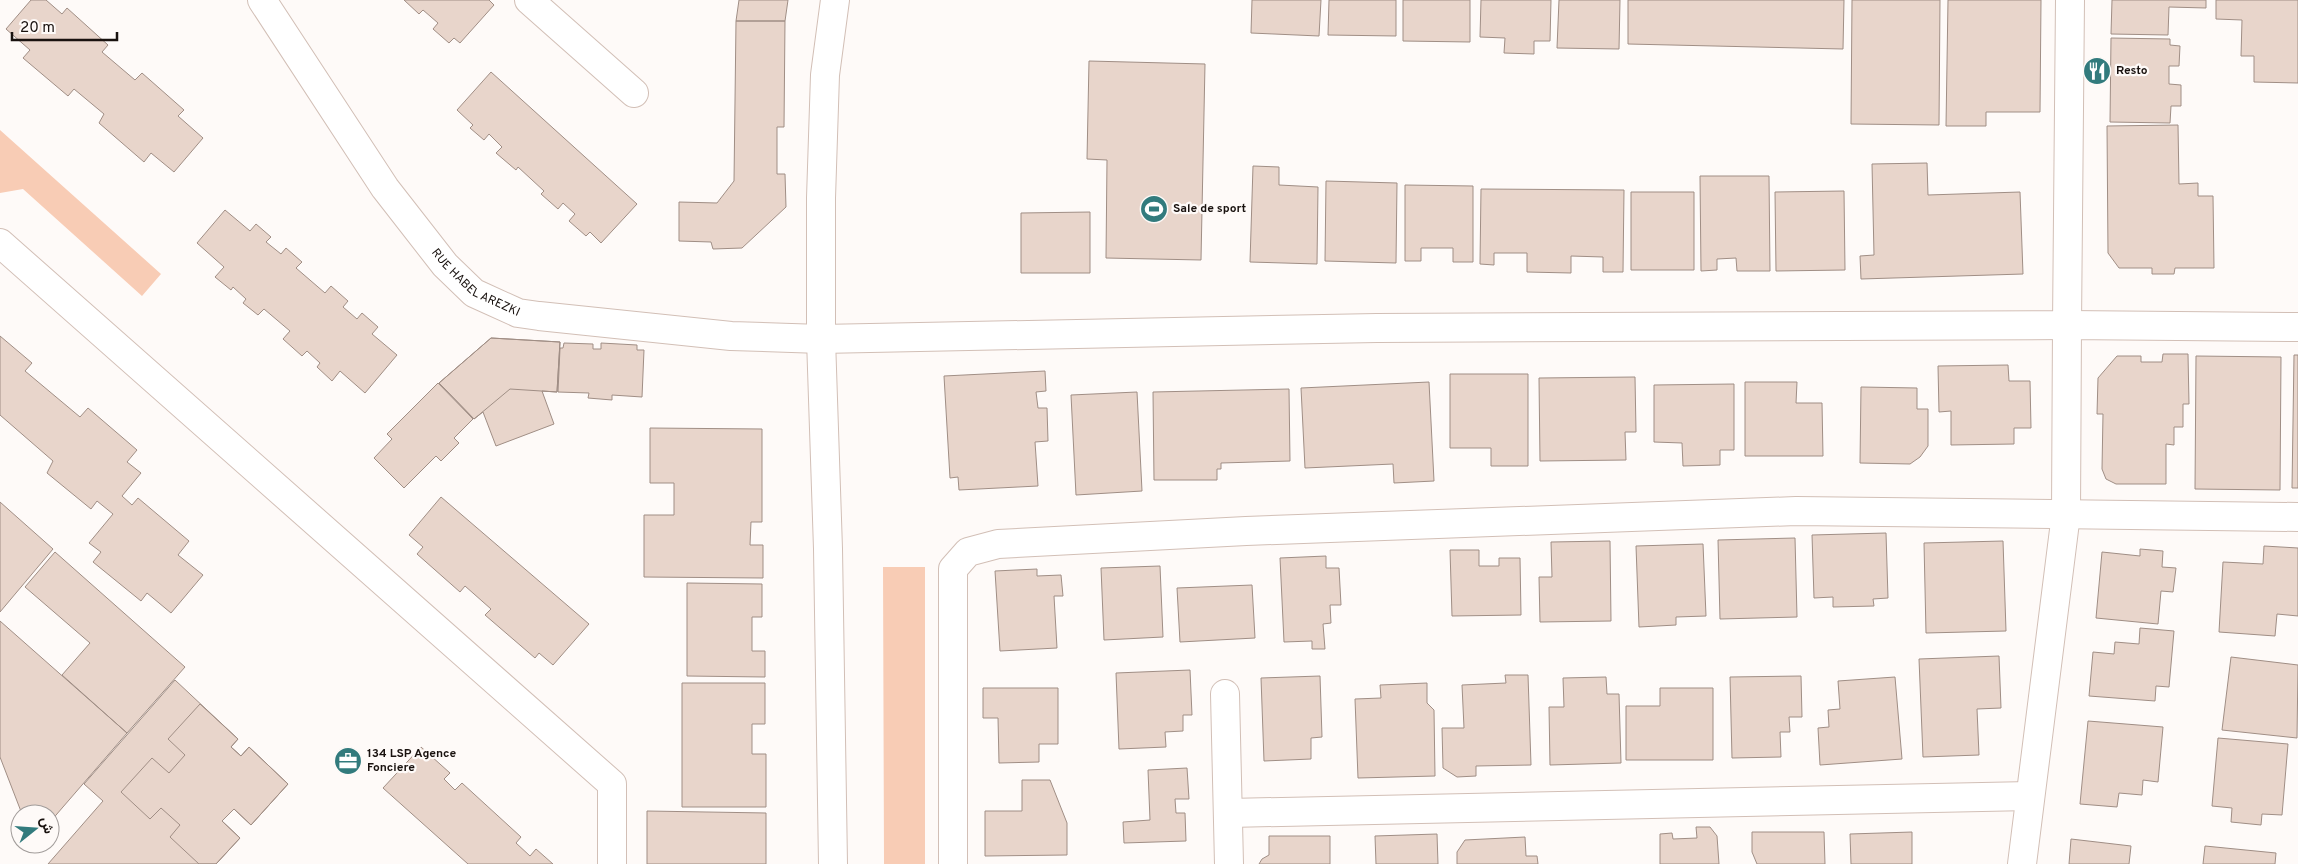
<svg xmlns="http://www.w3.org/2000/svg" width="2298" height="864" font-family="Overpass,Vazirmatn,sans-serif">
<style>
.green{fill:#f8ccb5}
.building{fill:#e8d5cb;stroke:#a08e85}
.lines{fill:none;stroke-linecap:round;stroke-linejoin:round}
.street-casing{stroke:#d2bfb6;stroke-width:30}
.street{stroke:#fff;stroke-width:28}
.labels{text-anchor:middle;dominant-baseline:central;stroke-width:4.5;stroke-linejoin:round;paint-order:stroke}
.poi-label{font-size:12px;font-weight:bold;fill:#19120f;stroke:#fefaf8;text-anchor:start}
.street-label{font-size:12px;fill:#19120f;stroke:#fefaf8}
</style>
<rect width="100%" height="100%" fill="#fefaf8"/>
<path class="green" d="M0,130L161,274L142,296L23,189L0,193Z
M883,567H925V864H884Z"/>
<path class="building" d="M31,0H46L62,14L67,8L108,45L102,52L135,80L142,73L184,110L178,116L203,138L174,172L151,153L144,162L99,123L104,114L74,89L68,96L23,58L30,50L6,29Z
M404,0H489L494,5L460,43L454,38L449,43L433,29L438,23L423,10L419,14Z
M739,0H788L785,21H736Z
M1252,0H1321L1319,36L1251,33Z
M1329,0H1396V36L1328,35Z
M1403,0H1470V42L1403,41Z
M1481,0H1551L1550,41H1534V54L1504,53L1505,38L1480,37Z
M1559,0H1620L1619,49L1557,48Z
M1628,0H1844L1843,49L1628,44Z
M1852,0H1940L1939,125L1851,124Z
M1948,0H2041L2040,112H1986V126H1946Z
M2112,0H2206V8L2169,7L2168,35L2111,34Z
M2216,0H2298V83L2254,82V56H2241L2242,20L2216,19Z
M736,21H785L784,127H777V174H785L786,207L742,248L713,249L711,242L679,241V202L717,203L734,181Z
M2111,38L2170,39V45L2180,46L2179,66H2169V84L2181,85V106H2171L2170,123L2110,122Z
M1089,61L1205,64L1201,260L1106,258L1107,160L1087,159Z
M491,72L637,204L601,243L590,232L586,236L569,221L575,214L563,203L558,209L541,194L544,191L518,167L516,170L496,153L502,147L489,134L484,140L470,128L473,125L457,110Z
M2178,125L2179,184L2198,183V196H2213L2214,268H2175L2174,274H2152V268H2119L2108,253L2107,126Z
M1927,163L1928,195L2020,192L2023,274L1861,279L1860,256L1874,255L1872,164Z
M1253,166L1279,167V185L1318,187L1317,264L1250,262Z
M1700,176H1769L1770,271H1737L1736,258L1717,259V270L1701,271Z
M1326,181L1397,183L1396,263L1325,261Z
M1405,185L1473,186V262H1453V248H1421V261H1405Z
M1481,189L1624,190L1623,272H1603V257L1571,256V273L1527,272V253H1494V265L1480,264Z
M1844,191L1845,270L1776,271L1775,192Z
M1631,192H1694V270H1631Z
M225,210L250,231L256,224L271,237L266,242L281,254L286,248L302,262L296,268L325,293L331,286L348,301L343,307L357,319L362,313L378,327L372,334L397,355L365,393L340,371L332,381L317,367L320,363L307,351L302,356L283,339L290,331L264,309L258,315L243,303L246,299L233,287L231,290L215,277L224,267L197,243Z
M1090,212V273H1021V213Z
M0,336L32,363L25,371L80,417L88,408L137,450L127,462L141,473L122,496L132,505L138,498L189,541L178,555L203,575L171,613L147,593L141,601L93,562L101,552L89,543L113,514L97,501L91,509L47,473L53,461L0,415Z
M491,338L560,342L557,392L542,391L554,424L496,446L483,412L474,419L439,383Z
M491,338L560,342L557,392L510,389L474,419L439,383Z
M564,343L593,344V349H601V343L637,345V350H644L642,397L612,395V400L588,398L589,393L558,392L560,348H563Z
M2163,354H2188L2189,404H2183V427H2174V445L2166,444V484H2116L2106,479L2102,469L2103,414H2097L2098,378L2117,356H2141V362H2162Z
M2294,355H2298V488H2292Z
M2196,356L2281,357L2280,490L2195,489Z
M2008,365L2009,381H2030L2031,428H2014V444L1951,445V411L1939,412L1938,366Z
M1045,371L1046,391L1036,392L1038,408H1047L1048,441L1035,442L1038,486L959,490L958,477L950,478L944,376Z
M1450,374H1528V466H1491V448H1450Z
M1635,377L1636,432H1625L1626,460L1540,461L1539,378Z
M1429,382L1434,481L1394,483L1393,464L1305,468L1301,388Z
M1745,382H1797L1796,403H1822L1823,456H1745Z
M438,383L473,419L454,438L459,443L441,461L436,456L404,488L374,458L392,439L387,434Z
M1734,384V450H1720V465L1683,466L1682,443L1654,442V385Z
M1861,387L1917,388V409H1928V446L1920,457L1910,464L1860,463Z
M1289,389L1290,461L1221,463V469H1217V480H1154L1153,392Z
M1137,392L1142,491L1076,495L1071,395Z
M650,428L762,429V522H751L750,545H763V578L644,577V515H674V483H650Z
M441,497L589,624L553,665L539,653L535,658L485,615L491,609L465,586L460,592L417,554L423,547L409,535Z
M0,502L53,549L0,612Z
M1886,533L1888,598L1873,599L1874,606L1833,607V597L1814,598L1812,535Z
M1795,538L1797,617L1720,619L1718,540Z
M1610,541L1611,621L1540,622L1539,577H1552L1551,542Z
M2003,541L2006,631L1926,633L1924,543Z
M1703,544L1706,616L1676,617V625L1639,627L1636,546Z
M2264,546L2298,548V616L2277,614L2275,636L2219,632L2223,562L2263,564Z
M2140,549L2163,551L2162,567L2176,568L2173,592L2161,591L2158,624L2096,618L2102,552L2140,556Z
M1450,550H1479V566H1499V558H1520L1521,615L1452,616Z
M55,552L185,667L127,733L62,675L90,643L25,587Z
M1326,556V568H1339L1341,605H1330L1331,623L1323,624L1325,649H1312V641L1284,642L1280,558Z
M1160,566L1163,637L1104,640L1101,568Z
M1037,569V576L1061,575L1063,596H1054L1057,648L1000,651L995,571Z
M687,583L762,584V617H752V651H765V677L687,676Z
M1252,585L1255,638L1180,642L1177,588Z
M0,621L127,733L50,822V814H22L0,757Z
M2140,628L2174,631L2169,687L2156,686L2155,701L2089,696L2093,652L2114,654L2115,642L2139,644Z
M1999,656L2001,708L1977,709L1979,755L1923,757L1919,659Z
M2231,657L2298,665L2297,738L2222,730Z
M1190,670L1192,715H1183V731L1165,732L1166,747L1119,749L1116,673Z
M1505,675H1528L1531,765L1476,766V776L1457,777L1443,768L1442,728H1464L1462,685L1506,683Z
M1320,676L1322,737L1311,738V759L1264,761L1261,678Z
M1801,676L1802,717H1789L1790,732H1780L1781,757L1732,758L1730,677Z
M1606,677L1607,694H1619L1621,763L1550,765L1549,707H1564L1563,678Z
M1895,677L1902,759L1820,765L1818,728L1829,727L1828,710L1840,709L1838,681Z
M175,680L238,739L231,747L241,756L249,747L288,784L251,825L234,809L222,821L240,838L216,864H48L103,801L84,784Z
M682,683H765V724H752V754H766V807H682Z
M1427,683V703L1434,710L1435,776L1358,778L1355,699L1381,698L1380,685Z
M983,688H1058V744H1039V762L999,763L998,718H983Z
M1660,688H1713V760H1626V706H1660Z
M200,704L238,739L231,747L241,756L249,747L288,784L251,825L234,809L222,821L240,838L216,864H199L170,837L180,825L161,808L150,819L121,792L152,758L169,773L185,755L168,739Z
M2088,721L2163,727L2158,782L2143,780L2142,795L2119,793L2117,807L2080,804Z
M2218,738L2288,744L2282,815L2262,814L2261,825L2231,822L2232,808L2212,806Z
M421,747L450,773L444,779L455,790L462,783L521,837L516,843L530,856L536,849L553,864H468L383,788Z
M1187,768L1189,799H1175L1176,813H1185L1186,841L1124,843L1123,822L1150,820L1148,770Z
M1022,780H1050L1067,823V855L985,856V811H1022Z
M647,811L766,813V864H647Z
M1696,827H1710L1717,836L1719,864H1660V834L1672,833L1673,839L1697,838Z
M1752,832H1824L1825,864H1757L1752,852Z
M1912,832V864H1851L1850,834Z
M1437,834L1438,864H1376L1375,836Z
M1269,836H1330V864H1259L1262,859L1269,855Z
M1525,837L1526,856H1537L1538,864H1457V852L1465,840Z
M2071,839L2131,846L2129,864H2069Z
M2205,846L2276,853L2275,864H2203Z"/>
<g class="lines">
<g class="street-casing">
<g id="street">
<path id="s1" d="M262,0L385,188L445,265L474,293L518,313L539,316L731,336L821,339L1377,328L2067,325L2070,0"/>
<path d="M529,0L634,93"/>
<path d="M0,243L612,784V864"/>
<path d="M1225,694L1229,864"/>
<path d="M1229,813L2030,796"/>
<path d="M833,864L828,549L821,339V198L825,75L835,0"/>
<path d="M953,864V569L968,552L998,544L1246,531L1796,511L2298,517"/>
<path d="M2022,864L2066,514L2067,325L2298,327"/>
</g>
</g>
<use href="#street" class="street"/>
</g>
<defs>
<g id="restaurant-disc" transform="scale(1.4375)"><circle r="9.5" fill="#327b7d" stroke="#fefaf8"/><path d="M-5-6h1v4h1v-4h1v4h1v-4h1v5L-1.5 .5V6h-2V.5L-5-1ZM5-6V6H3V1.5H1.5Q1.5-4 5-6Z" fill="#fff"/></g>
<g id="stadium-disc" transform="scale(1.4375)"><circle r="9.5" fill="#327b7d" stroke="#fefaf8"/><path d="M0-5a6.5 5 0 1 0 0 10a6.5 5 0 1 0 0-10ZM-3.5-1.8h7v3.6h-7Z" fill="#fff"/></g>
<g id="office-disc" transform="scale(1.4375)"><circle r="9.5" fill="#327b7d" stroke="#fefaf8"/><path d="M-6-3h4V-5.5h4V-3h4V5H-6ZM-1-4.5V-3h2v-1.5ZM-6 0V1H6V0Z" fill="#fff"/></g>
</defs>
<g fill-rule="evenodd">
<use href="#restaurant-disc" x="2097" y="71"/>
<use href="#stadium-disc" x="1154" y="209"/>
<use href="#office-disc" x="348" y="761"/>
</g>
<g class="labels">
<g class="poi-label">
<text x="2116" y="71">Resto</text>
<text x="1173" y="209">Sale de sport</text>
<text x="367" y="754">134 LSP Agence<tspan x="367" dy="14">Fonciere</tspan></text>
</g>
<g class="street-label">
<text stroke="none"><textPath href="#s1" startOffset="358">RUE HABEL AREZKI</textPath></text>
</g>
</g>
<g transform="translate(35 829) rotate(73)"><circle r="24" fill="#fefaf8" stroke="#a29d9b"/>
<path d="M0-4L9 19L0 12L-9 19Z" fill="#327b7d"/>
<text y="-8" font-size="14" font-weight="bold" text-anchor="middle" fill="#19120f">ش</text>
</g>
<path d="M12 32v8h105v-8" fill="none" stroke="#19120f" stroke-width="2.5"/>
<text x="20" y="32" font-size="15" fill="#19120f" stroke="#fefaf8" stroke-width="4" paint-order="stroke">20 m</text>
</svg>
